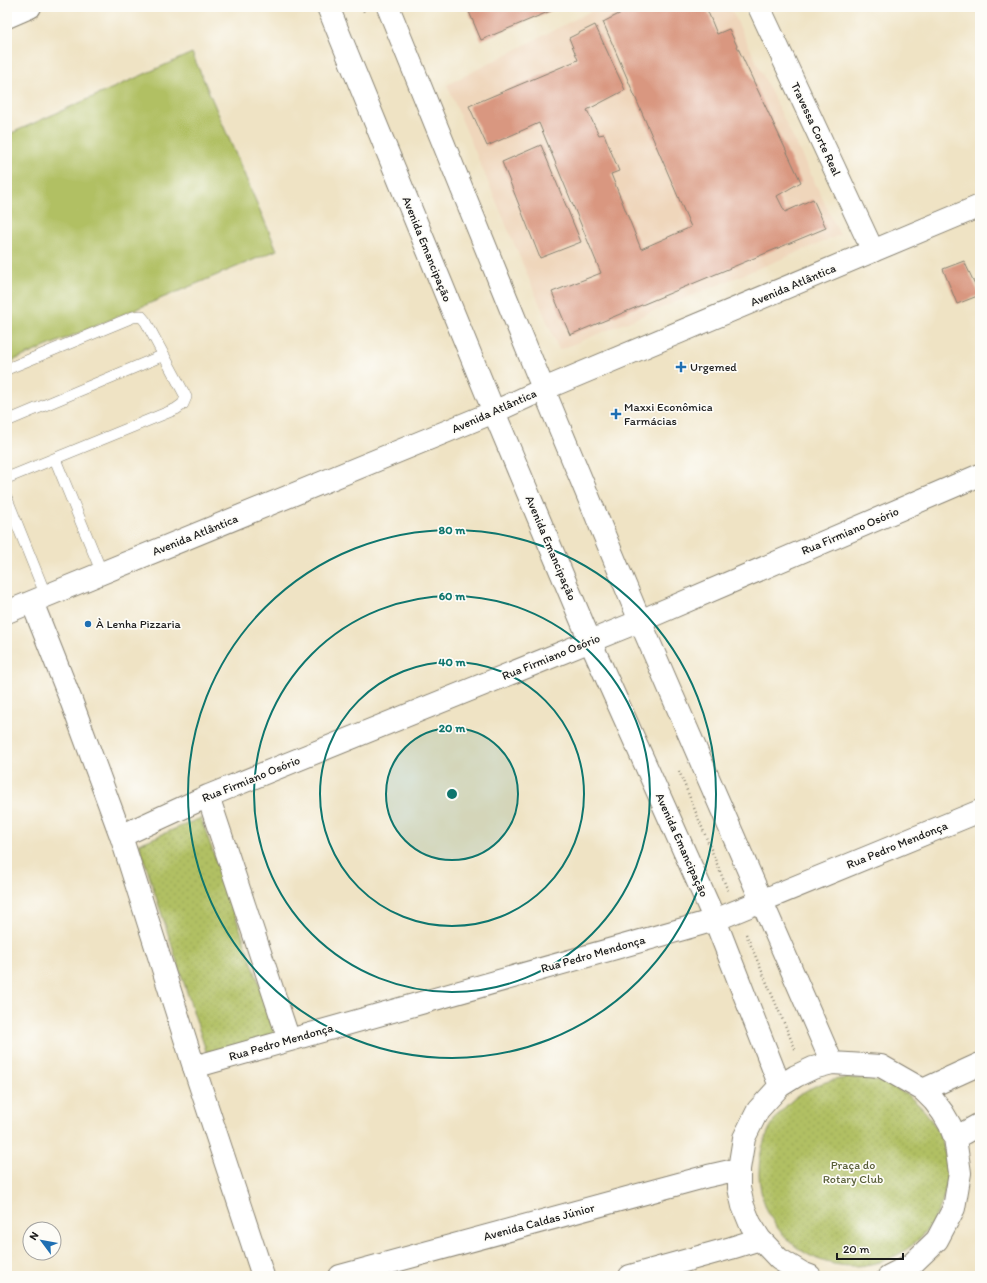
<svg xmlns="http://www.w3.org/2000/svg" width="987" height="1283" font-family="Itim,sans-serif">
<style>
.built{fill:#efd6bb}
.grass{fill:url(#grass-dots);stroke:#666e40}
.garden{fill:#b1c063;stroke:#666e40}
.building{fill:#d99780}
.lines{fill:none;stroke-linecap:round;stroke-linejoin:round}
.lane-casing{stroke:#868070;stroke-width:12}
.street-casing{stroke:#868070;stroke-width:24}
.secondary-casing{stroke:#868070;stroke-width:24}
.path{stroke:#868070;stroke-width:2.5;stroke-dasharray:1 3;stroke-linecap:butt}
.lane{stroke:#fff;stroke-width:11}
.street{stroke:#fff;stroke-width:22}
.secondary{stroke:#fff;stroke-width:22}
.ring{fill:none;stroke:#0f766e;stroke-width:2}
.poi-dot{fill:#1f6fb2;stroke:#fdfcf7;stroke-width:1.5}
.labels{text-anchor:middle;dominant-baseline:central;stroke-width:3.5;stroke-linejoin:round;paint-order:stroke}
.street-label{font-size:12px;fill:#1c1c1c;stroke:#fdfcf7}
.poi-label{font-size:12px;fill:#1c1c1c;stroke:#fdfcf7;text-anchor:start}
.park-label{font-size:12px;fill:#585e38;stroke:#fdfcf7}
.centre{fill:#0f766e;stroke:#fdfcf7;stroke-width:2}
.ring-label{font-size:12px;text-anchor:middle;font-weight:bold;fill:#0f766e;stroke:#fdfcf7;stroke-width:3.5;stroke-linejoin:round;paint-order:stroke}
</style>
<defs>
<pattern id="grass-dots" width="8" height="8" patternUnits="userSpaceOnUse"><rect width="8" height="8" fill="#b1c063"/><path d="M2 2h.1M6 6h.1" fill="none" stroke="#98a455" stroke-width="1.8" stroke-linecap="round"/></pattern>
</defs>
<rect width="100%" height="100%" fill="#fdfcf7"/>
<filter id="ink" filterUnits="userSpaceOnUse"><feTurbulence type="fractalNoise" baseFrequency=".025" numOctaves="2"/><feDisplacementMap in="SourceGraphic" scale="8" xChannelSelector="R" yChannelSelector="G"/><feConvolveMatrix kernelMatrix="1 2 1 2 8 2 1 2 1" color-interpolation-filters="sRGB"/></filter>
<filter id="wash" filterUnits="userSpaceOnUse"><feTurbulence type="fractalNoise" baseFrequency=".012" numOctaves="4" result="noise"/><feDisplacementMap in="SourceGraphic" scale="16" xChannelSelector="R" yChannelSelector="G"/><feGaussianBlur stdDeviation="0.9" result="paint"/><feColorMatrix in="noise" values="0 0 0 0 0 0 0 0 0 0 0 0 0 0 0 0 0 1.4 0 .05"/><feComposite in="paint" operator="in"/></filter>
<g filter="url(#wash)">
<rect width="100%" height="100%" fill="#efe3c4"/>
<path class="built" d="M599,7H730L840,235L559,350L447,85Z"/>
<path class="grass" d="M201,818L277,1034L207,1054L139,844Z
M759 1172a94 94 0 1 1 188 0a94 94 0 1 1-188 0Z"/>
<path class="garden" d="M192,53L277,250L7,363V135Z"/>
<g id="blocks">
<path class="building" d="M467,7H560L481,40Z
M633,7H706L717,34L729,29L801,182L777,196L785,212L813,199L826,228L570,335L552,292L601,273L539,123L487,146L469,106L578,60L569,38L595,25L625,90L587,110L599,135L604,134L619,171L611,174L641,249L691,227L603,22Z
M541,145L581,242L540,258L502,162Z
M964,261L980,295L957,304L943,269Z"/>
</g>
</g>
<g filter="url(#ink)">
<use href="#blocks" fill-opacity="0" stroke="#868070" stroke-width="1"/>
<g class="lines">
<g class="lane-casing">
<path id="lane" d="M7,369L133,317L141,316L146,322L186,397L183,404L176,409L7,478
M7,421L164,355
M55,459L102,573
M7,499L46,596"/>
</g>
<g class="street-casing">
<path id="street" d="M759,7L873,251
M7,17L30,7
M208,796L289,1040
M121,836L208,796L640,621L980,475
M194,1067L715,920L980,811"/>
</g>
<g class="secondary-casing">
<path id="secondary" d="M328,7L494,412L590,641L715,920L780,1086
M388,7L536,371L640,621L832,1063
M32,602L72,703L121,836L194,1067L263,1276
M7,612L494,412L544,389L980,206
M923,1090L980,1064
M955,1138L980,1124
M340,1276L708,1176L739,1169
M630,1276L731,1248L760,1239
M810,1276L802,1273L779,1259L760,1239L750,1223L743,1206L739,1188V1169L744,1138L758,1110L780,1086L796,1076L813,1068L832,1063L881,1066L923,1090L934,1101L943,1113L950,1125L955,1138L960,1173L954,1208L937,1240L911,1265L889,1276"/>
</g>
<path class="path" d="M362,7L365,14
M679,771L728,891
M746,934L796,1051"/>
<use href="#lane" class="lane"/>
<use href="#street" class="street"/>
<use href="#secondary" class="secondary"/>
</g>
</g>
<circle cx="452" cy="794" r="66" fill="#0f766e" fill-opacity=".12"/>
<g class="ring">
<circle cx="452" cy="794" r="66"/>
<circle cx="452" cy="794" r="132"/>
<circle cx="452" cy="794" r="198"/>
<circle cx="452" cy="794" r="264"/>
</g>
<g class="poi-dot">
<path d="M679 361h4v4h4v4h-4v4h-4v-4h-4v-4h4z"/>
<path d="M614 408h4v4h4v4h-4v4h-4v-4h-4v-4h4z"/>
<circle cx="88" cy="624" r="4"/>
</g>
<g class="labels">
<g class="street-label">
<text transform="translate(816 129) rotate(65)">Travessa Corte Real</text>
<text transform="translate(427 249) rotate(68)">Avenida Emancipação</text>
<text transform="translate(793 285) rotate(-23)">Avenida Atlântica</text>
<text transform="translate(494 411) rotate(-24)">Avenida Atlântica</text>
<text transform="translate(850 531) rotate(-23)">Rua Firmiano Osório</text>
<text transform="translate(195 535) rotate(-22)">Avenida Atlântica</text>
<text transform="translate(551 548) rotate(67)">Avenida Emancipação</text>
<text transform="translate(551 657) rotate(-22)">Rua Firmiano Osório</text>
<text transform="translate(251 779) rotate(-22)">Rua Firmiano Osório</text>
<text transform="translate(682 845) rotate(66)">Avenida Emancipação</text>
<text transform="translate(897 845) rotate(-22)">Rua Pedro Mendonça</text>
<text transform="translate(593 954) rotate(-16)">Rua Pedro Mendonça</text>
<text transform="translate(281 1042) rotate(-16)">Rua Pedro Mendonça</text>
<text transform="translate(539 1222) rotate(-15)">Avenida Caldas Júnior</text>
</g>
<g class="poi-label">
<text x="690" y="367">Urgemed</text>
<text x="624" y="407">Maxxi Econômica<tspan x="624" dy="14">Farmácias</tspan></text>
<text x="96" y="624">À Lenha Pizzaria</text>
</g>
<g class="park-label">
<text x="853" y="1165">Praça do<tspan x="853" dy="14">Rotary Club</tspan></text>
</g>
</g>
<circle cx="452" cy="794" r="6" class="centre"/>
<g class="ring-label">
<text x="452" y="534">80 m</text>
<text x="452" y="600">60 m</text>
<text x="452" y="666">40 m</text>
<text x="452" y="732">20 m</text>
</g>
<rect width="987" height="1283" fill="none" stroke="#fdfcf7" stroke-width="24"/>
<g transform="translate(42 1241) rotate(302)"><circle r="19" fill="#fdfcf7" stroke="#a3a29f"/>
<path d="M0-3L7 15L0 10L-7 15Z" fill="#1f6fb2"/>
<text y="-6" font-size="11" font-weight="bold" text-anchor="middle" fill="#1c1c1c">N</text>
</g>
<path d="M837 1253v6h66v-6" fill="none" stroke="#1c1c1c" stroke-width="2"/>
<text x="843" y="1253" font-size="12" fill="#1c1c1c" stroke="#fdfcf7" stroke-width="3" paint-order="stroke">20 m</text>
</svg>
